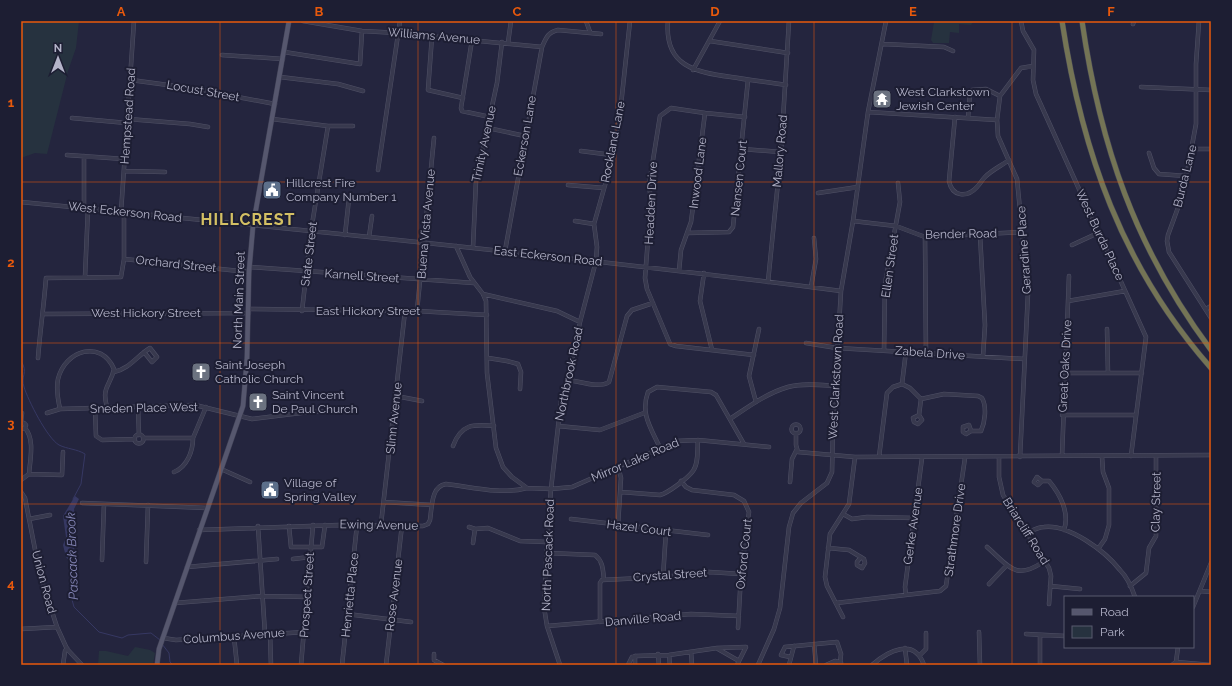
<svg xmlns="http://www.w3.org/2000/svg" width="1232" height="686" font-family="Raleway,sans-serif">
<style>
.green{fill:#26323f}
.water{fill:#363863}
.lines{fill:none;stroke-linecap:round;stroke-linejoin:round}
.stream{stroke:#363863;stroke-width:1}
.minor-casing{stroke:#505166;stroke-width:4.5}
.major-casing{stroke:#3e3f54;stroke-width:5.5}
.highway-casing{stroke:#404156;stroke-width:6}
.minor{stroke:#38394e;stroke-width:3.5}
.major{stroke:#56576e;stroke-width:4.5}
.highway{stroke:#747455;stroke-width:5}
.grid{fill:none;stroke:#e8590c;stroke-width:1;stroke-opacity:0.55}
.labels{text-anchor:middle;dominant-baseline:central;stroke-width:4;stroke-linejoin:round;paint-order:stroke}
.street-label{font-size:12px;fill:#b4b4c9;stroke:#1d1e33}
.poi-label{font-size:12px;fill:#b4b4c9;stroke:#1d1e33;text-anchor:start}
.water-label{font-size:13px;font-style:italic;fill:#8485b5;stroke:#1d1e33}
.district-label{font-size:16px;font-weight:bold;letter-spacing:1px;fill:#d4c064;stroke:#1d1e33}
.neatline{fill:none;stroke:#e8590c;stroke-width:1.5}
.grid-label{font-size:13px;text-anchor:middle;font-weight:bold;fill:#e8590c}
</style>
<rect width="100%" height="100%" fill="#24253e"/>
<path class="green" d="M21,21H79L76,48L68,71L47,154L35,153L21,158Z
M974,21L971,25L959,24V33L950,32L949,43H933L931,40L934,22Z
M135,647L150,650L155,653L153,665H98L99,651H106L128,656Z"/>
<path class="water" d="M75,496L79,499L74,509L76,532L73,560L71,563L66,557L63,545L66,537L63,516Z"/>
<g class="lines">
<path class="stream" d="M21,361C29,373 20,376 24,387C28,400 47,438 59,445C67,449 77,449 85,454L81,484L73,499
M71,561V596L74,607L99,632L122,638L128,635L151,633L160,640
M162,644L169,653L170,662L173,665"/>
<g class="minor-casing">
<path id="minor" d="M303,21L362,31L398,33L542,47
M586,21L590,32
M668,21C664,66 695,72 731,77C749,80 767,82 786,85
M1021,21L1023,31L1034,50L1033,80L1036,94L1146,337L1131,456
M1199,21L1196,64V124L1183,194L1168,235L1167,241L1169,252L1211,318
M1133,24L1134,21
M432,36L428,90L463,98
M472,40L461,108L462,111L490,117
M710,41L788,53
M508,43L511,21
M883,44L944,47L953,51
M284,52L360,64L362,31
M222,55L283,59
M693,70L720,21
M280,77L338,84L363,91
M131,80L190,88L275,104
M1141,87L1211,90
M868,112L997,120
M705,113L671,108L660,116L649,185L651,200L645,278L647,289L670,344L676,346L754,355
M955,117L949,181C952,197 967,198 977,187C980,184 982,180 985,177C992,170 1001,166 1009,160
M72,118L127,123
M968,118L970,93L972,90L986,89L1000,96
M128,119L190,124L208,127
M272,119L328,126H353
M488,128L525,136
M742,149L781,152
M1193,149H1211
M581,151L612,155
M1149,153L1154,168L1159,174L1186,176
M67,155L124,159
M84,156V208
M378,170L400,21
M124,171L165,172
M568,185L604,188
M818,193L858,187
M21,202C295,229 568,256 841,291
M121,212L134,21
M575,221L594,224
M853,221L896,226L925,237L1023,232
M687,233L729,232L733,227L748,80
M345,235L349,198
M980,235L985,325L983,356
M369,237L372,216
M925,237L926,352
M1072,245L1098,233
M456,246L470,277L483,294L486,301L487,373L496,448L503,467L512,477L527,488L551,489L572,487L677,441L698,440L769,447
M473,247L476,181L497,83L502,42
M505,251L542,47C546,38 548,32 558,30L601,34
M124,259L249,272
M250,267L474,283
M679,271L681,250L691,222L705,113L745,117
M704,273L700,301L712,350
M85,277L88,208
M768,282L781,152L789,21
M811,287L816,259L814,238
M483,294L557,311L580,322
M1068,301L1125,291
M249,309L417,311L487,315
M1206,309L1211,306
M302,311L311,231L328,126
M417,311L434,138
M44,314L249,313
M1107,329L1108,373
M806,343L837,348L1024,359
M884,350L885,284L900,202L898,183
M38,358C40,331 44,305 46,278L121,277L124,259V212
M488,358L507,361L518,364L521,372L520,389
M114,372C129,369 137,356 150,348L157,357L152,362L144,352
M1065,373H1142
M568,380C579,381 599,389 609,382L627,316L632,310L653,303
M902,384L910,388L921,399L944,394L978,396L982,398C987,407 985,422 981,431H971L966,434L963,432V427L969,425L971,431
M902,384L906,351
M396,396L422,401
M756,402L749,376L759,329
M138,407L139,435
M95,408L96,436L102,440L135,439
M60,409C58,400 56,388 58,379C65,350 101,339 114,369C111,385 101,387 107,407
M47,413L60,409L195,405L252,419L317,411L327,412
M919,415L913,418L914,422L918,424L922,420L919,415L921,399
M1062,415H1136
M730,419C748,407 767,393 788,387C803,383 820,385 835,386
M21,422L22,413
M21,423H24L26,425L25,428L21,429
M791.5 429a4.5 4.5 0 1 1 9 0a4.5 4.5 0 1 1-9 0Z
M558,426L600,430L644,413
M25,428C35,439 30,460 29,474
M796,433V445L798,452L855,457L1211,455
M134.5 439a4.5 4.5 0 1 1 9 0a4.5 4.5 0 1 1-9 0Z
M143,438H193L206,407
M453,446C461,424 473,424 494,426
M660,448C651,428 640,414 648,392L657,387L711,392L716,395L744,444
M1062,456L1069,276
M879,457L887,393L893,387L902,384
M999,457V477L1003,495L1049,568L1051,576L1049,604
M1020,457L1028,293L1017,179L998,136L997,120L1000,96L1021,68L1033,66
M618,466L621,478L618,525
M221,469L250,482
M174,472C187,467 193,451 193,438
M21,480L29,474L62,475L63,452
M681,481L686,487L692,490L734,495L744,501L749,512L741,574L738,628
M1042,481L1038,485L1034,482L1037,477L1042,481H1049C1060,494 1070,513 1064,530
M790,482L792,459L797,449
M21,492L25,498L40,575L57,627L67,649L82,665
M621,492L660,495C668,493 688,478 693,471C699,463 697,449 698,440
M384,502L432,505
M82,503L207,508
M843,514L852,519L867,517L915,518
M29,519L50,515
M571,519L708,535
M381,524L405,311
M258,526L265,634
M289,526L291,547H322L325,525
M469,527L475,529L488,528L520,541L547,542
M199,530L339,525L423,526L428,524L430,520C432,507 431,486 446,484C472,487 501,495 527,488
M1026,534C1032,531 1037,527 1044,527C1069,524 1105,551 1120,570C1127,577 1132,588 1135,597
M473,543L475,529
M987,547C1009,566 1015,581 1043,562
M828,548L849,550L864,559L865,563L862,568L857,565V562L861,557
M1098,549L1105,539L1109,525V488L1103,472L1102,457
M547,553L595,555C603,561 603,570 604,580
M293,559L310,557
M102,560L104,504
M146,562L148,505
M187,567L277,559
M663,577L666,531
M989,584L1007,565
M1050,586L1080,589
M1130,586L1146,573L1149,548L1156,536V456
M1200,591L1211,592
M906,595L905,587L922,458
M175,603L263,596L308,597
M836,603L940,591L946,586L965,458
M1193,607L1211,563
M347,614L411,622
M843,617L827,586L825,577L830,534L849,504L855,457
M600,622V583L602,580L663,577L709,572L741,574
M547,626L691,614L739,616
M21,629L57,627
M979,632L980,665
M270,633L271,665
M1026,634L1065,636
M234,637L237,665
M163,638L176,640L305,632
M814,644L816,665
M905,648L907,665
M718,649L739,661
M691,652L692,665
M434,654V660L443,665
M658,654L659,665
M669,655L670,665
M920,655L926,649V633
M635,656V665
M790,657L781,655L785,647L837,642L841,654L840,665
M1176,662L1211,665
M63,665L65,651L67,648
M301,665L313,525
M342,665L357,525
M386,665L402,525
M560,665L547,626L544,607L547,542L551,489L561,401L568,380L580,322L596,261L597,247L594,224L609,171L620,114L630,21
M628,665L632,657L636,656L669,655L717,648L746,647L737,665
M758,665L774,629L780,608L789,527L793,513L801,503L827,483L832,472L833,426L841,291L853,221L868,112L886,21
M789,665L794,646
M826,665L835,661L841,663
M872,665C888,651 914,637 924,665
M1040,665V636
M1172,665L1176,662L1178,647"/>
</g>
<g class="major-casing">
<path id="major" d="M157,665L159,649L243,406L247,358L249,272L253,226L289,21"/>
</g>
<g class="highway-casing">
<path id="highway" d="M1062,21C1082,152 1122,267 1211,368
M1082,21C1100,145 1135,248 1211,350"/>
</g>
<use href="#minor" class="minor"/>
<use href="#major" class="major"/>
<use href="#highway" class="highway"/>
</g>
<path class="grid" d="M220,21V665M418,21V665M616,21V665M814,21V665M1012,21V665M21,182H1211M21,343H1211M21,504H1211"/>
<defs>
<g id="temple-square" transform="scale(1)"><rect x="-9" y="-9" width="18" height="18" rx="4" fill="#6b7280" stroke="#1d1e33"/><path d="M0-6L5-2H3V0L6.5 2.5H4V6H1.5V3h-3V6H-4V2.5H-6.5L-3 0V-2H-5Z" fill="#fff"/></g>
<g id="civic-square" transform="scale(1)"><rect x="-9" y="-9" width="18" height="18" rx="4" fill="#5c6f8a" stroke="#1d1e33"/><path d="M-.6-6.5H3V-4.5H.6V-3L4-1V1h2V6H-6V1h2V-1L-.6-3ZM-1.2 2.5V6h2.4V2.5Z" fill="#fff"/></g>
<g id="church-square" transform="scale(1)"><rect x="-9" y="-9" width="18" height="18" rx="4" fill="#6b7280" stroke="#1d1e33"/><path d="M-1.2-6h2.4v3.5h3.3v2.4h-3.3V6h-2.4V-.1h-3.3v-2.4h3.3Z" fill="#fff"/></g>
</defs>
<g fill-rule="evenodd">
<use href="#temple-square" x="882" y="99"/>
<use href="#civic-square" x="272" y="190"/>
<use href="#church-square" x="201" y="372"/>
<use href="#church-square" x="258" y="402"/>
<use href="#civic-square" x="270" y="490"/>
</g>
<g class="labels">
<g class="street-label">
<text transform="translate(434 36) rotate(5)">Williams Avenue</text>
<text transform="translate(203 91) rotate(10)">Locust Street</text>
<text transform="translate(128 116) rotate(-86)">Hempstead Road</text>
<text transform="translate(525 136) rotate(-80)">Eckerson Lane</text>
<text transform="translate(613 142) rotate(-79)">Rockland Lane</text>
<text transform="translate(484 144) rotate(-78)">Trinity Avenue</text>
<text transform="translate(780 151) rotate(-85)">Mallory Road</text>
<text transform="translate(698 173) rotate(-83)">Inwood Lane</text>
<text transform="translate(1185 176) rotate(-76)">Burda Lane</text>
<text transform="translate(739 178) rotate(-84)">Nansen Court</text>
<text transform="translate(651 203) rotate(-87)">Headden Drive</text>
<text transform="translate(125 212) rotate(6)">West Eckerson Road</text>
<text transform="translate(426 224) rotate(-85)">Buena Vista Avenue</text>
<text transform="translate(961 234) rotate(-1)">Bender Road</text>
<text transform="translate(1100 235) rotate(65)">West Burda Place</text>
<text transform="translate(1024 250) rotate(-94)">Gerardine Place</text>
<text transform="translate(309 254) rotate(-83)">State Street</text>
<text transform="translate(548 256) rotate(6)">East Eckerson Road</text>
<text transform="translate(176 264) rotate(6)">Orchard Street</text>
<text transform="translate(890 266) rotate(-82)">Ellen Street</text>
<text transform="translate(362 276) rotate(4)">Karnell Street</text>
<text transform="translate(239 300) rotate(-88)">North Main Street</text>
<text x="368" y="311">East Hickory Street</text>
<text x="146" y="313">West Hickory Street</text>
<text transform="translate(930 353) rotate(4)">Zabela Drive</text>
<text transform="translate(1065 366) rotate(-87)">Great Oaks Drive</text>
<text transform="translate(569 374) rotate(-78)">Northbrook Road</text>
<text transform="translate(836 377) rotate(-87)">West Clarkstown Road</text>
<text transform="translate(144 408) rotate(-1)">Sneden Place West</text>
<text transform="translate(394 418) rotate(-84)">Slinn Avenue</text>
<text transform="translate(635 460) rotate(-23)">Mirror Lake Road</text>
<text transform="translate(1156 502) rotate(-89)">Clay Street</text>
<text transform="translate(379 525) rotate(1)">Ewing Avenue</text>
<text transform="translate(913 526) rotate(-82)">Gerke Avenue</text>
<text transform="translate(639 528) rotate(7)">Hazel Court</text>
<text transform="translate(955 530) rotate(-82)">Strathmore Drive</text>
<text transform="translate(1026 531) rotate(58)">Briarcliff Road</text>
<text transform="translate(744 554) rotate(-84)">Oxford Court</text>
<text transform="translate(548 555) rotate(-88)">North Pascack Road</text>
<text transform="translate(670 575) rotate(-4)">Crystal Street</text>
<text transform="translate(44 582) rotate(75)">Union Road</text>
<text transform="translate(307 595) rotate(-86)">Prospect Street</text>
<text transform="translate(350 595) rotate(-84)">Henrietta Place</text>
<text transform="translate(394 595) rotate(-83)">Rose Avenue</text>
<text transform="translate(643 619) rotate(-5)">Danville Road</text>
<text transform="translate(234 636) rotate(-4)">Columbus Avenue</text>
</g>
<g class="poi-label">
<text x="896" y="92">West Clarkstown<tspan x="896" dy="14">Jewish Center</tspan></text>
<text x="286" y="183">Hillcrest Fire<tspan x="286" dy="14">Company Number 1</tspan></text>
<text x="215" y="365">Saint Joseph<tspan x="215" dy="14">Catholic Church</tspan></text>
<text x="272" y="395">Saint Vincent<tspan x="272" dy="14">De Paul Church</tspan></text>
<text x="284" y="483">Village of<tspan x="284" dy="14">Spring Valley</tspan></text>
</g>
<g class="water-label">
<text transform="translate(72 556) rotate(-92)">Pascack Brook</text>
</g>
<g class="district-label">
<text x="248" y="219">HILLCREST</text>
</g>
</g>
<rect width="1232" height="686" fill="none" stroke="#1d1e33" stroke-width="44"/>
<rect x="1064" y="596" width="130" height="52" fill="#1d1e33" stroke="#595a6f"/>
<rect x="1072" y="609" width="20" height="6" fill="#56576e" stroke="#595a6f"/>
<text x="1100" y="616" font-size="12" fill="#b4b4c9">Road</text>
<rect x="1072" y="626" width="20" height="12" fill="#26323f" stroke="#595a6f"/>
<text x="1100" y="636" font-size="12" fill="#b4b4c9">Park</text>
<g transform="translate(58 58)" stroke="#1d1e33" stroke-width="3" paint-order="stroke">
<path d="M0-3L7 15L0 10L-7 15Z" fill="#b4b4c9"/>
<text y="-6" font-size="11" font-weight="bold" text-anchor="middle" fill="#b4b4c9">N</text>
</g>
<rect x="22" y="22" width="1188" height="642" class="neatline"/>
<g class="grid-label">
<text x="121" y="16">A</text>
<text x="319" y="16">B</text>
<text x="517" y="16">C</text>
<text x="715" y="16">D</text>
<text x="913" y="16">E</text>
<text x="1111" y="16">F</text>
<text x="11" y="107">1</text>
<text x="11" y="267">2</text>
<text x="11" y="428">3</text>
<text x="11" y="588">4</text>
</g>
</svg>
